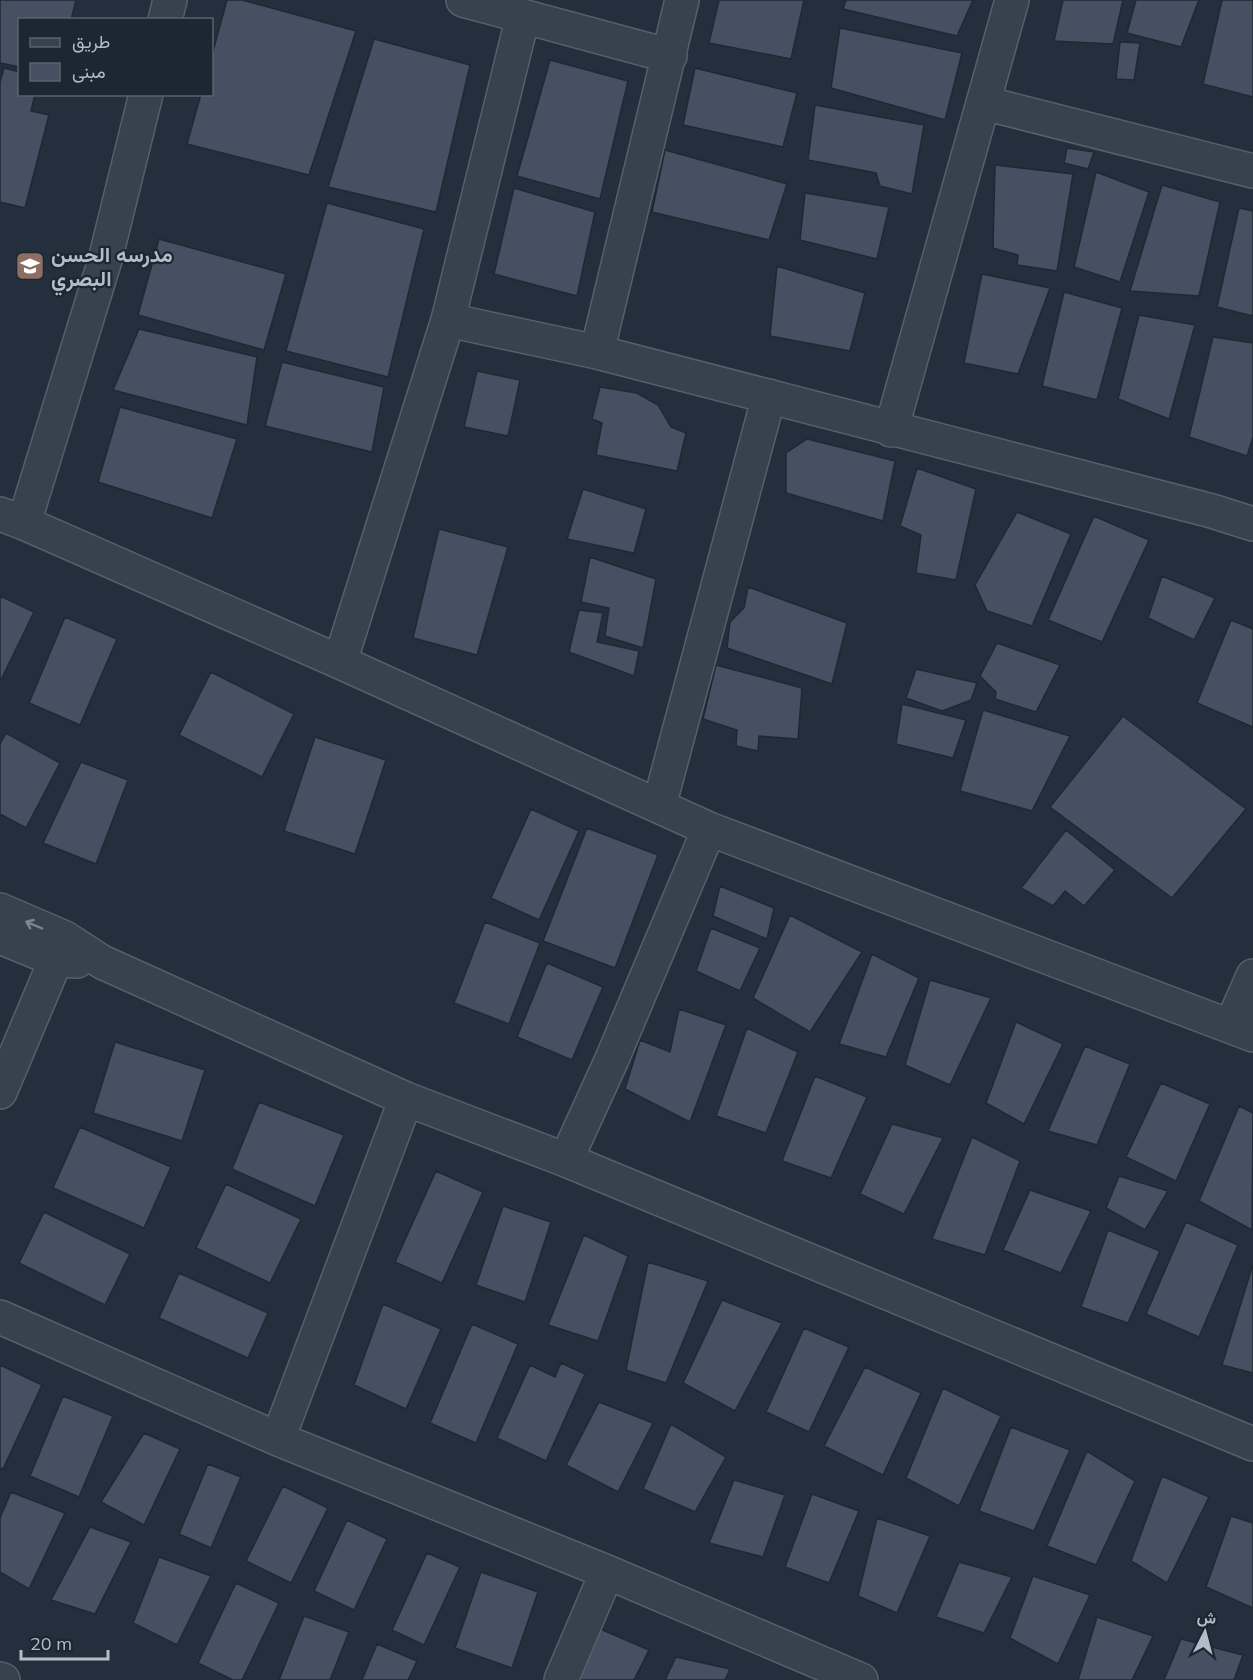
<svg xmlns="http://www.w3.org/2000/svg" width="1253" height="1680" font-family="Mulish,Vazirmatn,sans-serif">
<style>
.building{fill:#455162;stroke:#1f2835;stroke-width:1.5}
.lines{fill:none;stroke-linecap:round;stroke-linejoin:round}
.minor-casing{stroke:#565f6c;stroke-width:36}
.minor{stroke:#38414e;stroke-width:33}
.oneway{stroke:#7c8592}
.labels{text-anchor:middle;dominant-baseline:central;stroke-width:4.5;stroke-linejoin:round;paint-order:stroke}
.poi-label{font-size:21px;font-weight:bold;fill:#b4bcc9;stroke:#1d2633;text-anchor:start}
</style>
<rect width="100%" height="100%" fill="#242f3e"/>
<path class="building" d="M0,0H76L71,20H20V67L0,63Z
M227,0H242L356,31L309,175L187,144L201,94H212V55Z
M719,0H804L791,59L709,43Z
M846,0H973L957,36L843,9Z
M1063,0H1123L1113,44L1054,41Z
M1136,0H1199L1181,47L1127,33Z
M1222,0H1253V97L1203,84Z
M840,28L962,53L945,120L831,88Z
M374,39L470,65L436,212L328,187Z
M1120,42L1140,43L1134,80L1116,79Z
M550,60L628,81L600,199L517,176Z
M4,68L20,72V94H35L31,111L49,115L25,208L0,202V82Z
M695,68L797,93L783,147L683,125Z
M815,105L924,125L912,194L880,186L876,173L808,160Z
M1067,148L1094,152L1088,169L1064,163Z
M665,150L787,184L769,240L652,212Z
M995,165L1073,174L1057,271L1017,265L1018,255L993,248Z
M1096,172L1149,192L1120,282L1074,267Z
M1162,185L1220,202L1199,296L1130,291Z
M514,188L595,212L577,296L494,274Z
M805,193L889,207L877,259L800,240Z
M327,203L424,229L388,377L286,351Z
M1239,208L1253,211V316L1217,307Z
M159,239L286,274L264,350L138,315Z
M777,266L865,293L850,351L770,336Z
M982,274L1050,288L1018,374L964,363Z
M1064,292L1122,308L1097,400L1042,386Z
M1139,315L1195,325L1169,419L1118,399Z
M139,329L257,357L247,425L113,390Z
M1213,337L1253,343V437L1247,456L1189,437Z
M282,362L384,387L372,452L265,426Z
M477,371L520,380L508,436L464,427Z
M600,387L637,393L658,405L671,427L686,433L677,471L596,455L602,423L592,419Z
M120,407L237,439L212,518L98,482Z
M807,439L895,461L883,521L786,493V453Z
M917,468L976,489L956,580L916,573L921,535L900,526Z
M583,489L646,509L634,553L567,539Z
M1017,512L1071,534L1032,626L987,611L975,585Z
M1094,516L1149,540L1102,642L1048,620Z
M439,529L508,547L477,655L413,638Z
M590,557L656,579L643,648L605,636L609,608L581,602Z
M1162,576L1215,598L1194,640L1148,618Z
M748,587L847,623L832,684L727,648L730,622L744,608Z
M0,596L34,612L0,682Z
M579,610L603,613L597,642L639,651L634,676L569,652Z
M65,617L117,639L80,725L29,703Z
M1231,620L1253,629V727L1197,703Z
M997,643L1060,665L1036,712L995,699L996,692L980,676Z
M716,665L802,688L798,739L759,736L758,751L736,746L737,730L703,719Z
M916,669L977,683L971,700L942,711L906,698Z
M211,672L294,714L262,777L179,735Z
M902,704L966,720L953,758L896,744Z
M983,710L1070,736L1032,811L960,791Z
M1123,716L1246,809L1172,898L1050,807Z
M6,733L60,763L26,828L0,814V744Z
M315,737L386,760L355,854L284,831Z
M81,762L128,780L96,864L43,843Z
M531,809L579,831L539,920L491,898Z
M587,828L658,855L615,968L543,941Z
M1066,830L1115,870L1084,906L1065,891L1053,906L1021,888Z
M720,886L774,908L767,939L713,916Z
M790,915L862,952L810,1032L753,998Z
M485,922L540,943L509,1024L454,1003Z
M711,928L760,948L740,991L696,971Z
M872,954L919,978L886,1057L839,1044Z
M547,963L603,987L572,1060L517,1037Z
M930,980L991,998L950,1085L905,1065Z
M679,1009L726,1025L690,1122L625,1089L640,1040L670,1052Z
M1016,1022L1063,1044L1024,1124L986,1103Z
M747,1028L798,1052L766,1133L716,1116Z
M115,1042L205,1070L182,1141L93,1113Z
M1085,1046L1130,1064L1097,1145L1048,1131Z
M815,1076L867,1097L831,1178L782,1161Z
M1161,1083L1210,1104L1176,1181L1126,1157Z
M259,1102L344,1135L315,1206L232,1169Z
M1239,1106L1253,1113L1252,1230L1199,1201Z
M892,1124L943,1138L904,1214L860,1194Z
M80,1127L171,1167L144,1228L53,1188Z
M972,1137L1020,1161L985,1255L932,1239Z
M436,1171L483,1192L442,1283L395,1262Z
M1119,1176L1168,1191L1145,1230L1106,1208Z
M226,1184L301,1219L270,1283L196,1248Z
M1030,1190L1091,1211L1061,1273L1003,1250Z
M503,1206L551,1222L525,1302L476,1285Z
M44,1212L130,1254L105,1305L19,1263Z
M1186,1222L1238,1245L1199,1337L1146,1314Z
M1108,1230L1160,1251L1128,1323L1081,1307Z
M584,1235L628,1256L598,1341L548,1325Z
M648,1262L708,1281L666,1383L626,1370Z
M1253,1264V1373L1222,1365Z
M179,1273L268,1313L248,1358L159,1318Z
M722,1300L782,1323L735,1411L683,1383Z
M383,1304L441,1329L406,1409L354,1385Z
M472,1324L518,1344L476,1443L430,1423Z
M804,1328L849,1347L809,1432L766,1412Z
M561,1363L585,1374L546,1461L497,1438L530,1365L555,1377Z
M0,1365L42,1385L3,1469L0,1468Z
M865,1367L921,1393L883,1475L824,1446Z
M943,1388L1001,1416L959,1506L906,1478Z
M63,1396L113,1416L79,1497L30,1476Z
M599,1402L653,1423L618,1492L566,1465Z
M671,1424L726,1457L695,1512L643,1489Z
M1011,1427L1070,1450L1034,1531L979,1511Z
M144,1433L180,1449L144,1525L101,1502Z
M1087,1451L1135,1481L1096,1565L1047,1546Z
M208,1464L241,1477L211,1548L179,1534Z
M1162,1476L1209,1497L1167,1583L1131,1561Z
M734,1480L785,1495L763,1557L709,1543Z
M283,1486L328,1508L291,1583L246,1561Z
M11,1492L65,1513L29,1589L0,1572V1518Z
M812,1494L859,1511L829,1583L785,1567Z
M1231,1516L1253,1523V1608L1206,1587Z
M877,1518L930,1536L897,1613L858,1596Z
M347,1520L387,1539L354,1610L314,1591Z
M90,1527L131,1542L95,1614L51,1600Z
M427,1553L460,1567L424,1645L392,1630Z
M159,1557L211,1576L177,1645L133,1623Z
M959,1562L1012,1577L984,1633L936,1617Z
M481,1572L538,1592L512,1668L455,1648Z
M1033,1576L1090,1595L1058,1664L1010,1638Z
M236,1583L279,1603L242,1680H233L198,1663Z
M304,1616L349,1632L330,1680H279Z
M1097,1617L1153,1636L1132,1680H1078Z
M598,1628L649,1650L634,1680H576Z
M1181,1639L1243,1655L1234,1680H1164Z
M377,1644L417,1661L408,1680H362Z
M676,1657L730,1669L725,1680H665Z"/>
<g class="lines">
<g class="minor-casing">
<path id="minor" d="M463,0L670,56
M682,0L597,352L1212,511L1253,524
M165,20L170,0
M984,103L1253,171
M448,320L597,352
M891,430L1012,0
M0,514L24,523L105,260L146,94
M24,523L340,662L709,829
M340,662L448,320L523,16
M659,806L769,396
M0,910L65,938L102,962L406,1099L566,1160L1253,1444
M0,937L56,960L77,961
M1231,1026L1253,976
M0,1092L65,938
M566,1160L612,1059L709,829L1253,1035
M0,1317L278,1439L607,1572L861,1680
M278,1439L406,1099
M0,1679L3,1680
M561,1680L607,1572"/>
</g>
<use href="#minor" class="minor"/>
</g>
<defs><path id="oneway-shaft" d="M-6 0H5M1.5-3L5.5 0L1.5 3" fill="none" stroke-width="1.6" stroke-linecap="round" stroke-linejoin="round" transform="scale(1.5)"/></defs>
<use class="oneway" href="#oneway-shaft" transform="translate(34 925) rotate(-157)"/>
<defs>
<g id="school-square" transform="scale(1.5)"><rect x="-9" y="-9" width="18" height="18" rx="4" fill="#8d6e63" stroke="#1d2633"/><path d="M0-5L7-2L0 1L-7-2ZM-4 1L0 2.5L4 1V4Q0 6-4 4Z" fill="#fff"/></g>
</defs>
<g fill-rule="evenodd">
<use href="#school-square" x="30" y="266"/>
</g>
<g class="labels">
<g class="poi-label">
<text x="51" y="254">مدرسه الحسن<tspan x="51" dy="24">البصري</tspan></text>
</g>
</g>
<rect x="18" y="18" width="195" height="78" fill="#1d2633" stroke="#59626f" stroke-width="1.5"/>
<rect x="30" y="38" width="30" height="9" fill="#38414e" stroke="#59626f" stroke-width="1.5"/>
<text x="72" y="48" font-size="18" fill="#b4bcc9">طريق</text>
<rect x="30" y="63" width="30" height="18" fill="#455162" stroke="#59626f" stroke-width="1.5"/>
<text x="72" y="78" font-size="18" fill="#b4bcc9">مبنى</text>
<g transform="translate(1205 1632) rotate(6)" stroke="#1d2633" stroke-width="4.5" paint-order="stroke">
<path d="M0-4.5L10 22L0 15L-10 22Z" fill="#b4bcc9"/>
<text y="-9" font-size="16" font-weight="bold" text-anchor="middle" fill="#b4bcc9">ش</text>
</g>
<path d="M21 1650v9h87v-9" fill="none" stroke="#b4bcc9" stroke-width="3"/>
<text x="30" y="1650" font-size="18" fill="#b4bcc9" stroke="#1d2633" stroke-width="4.5" paint-order="stroke">20 m</text>
</svg>
